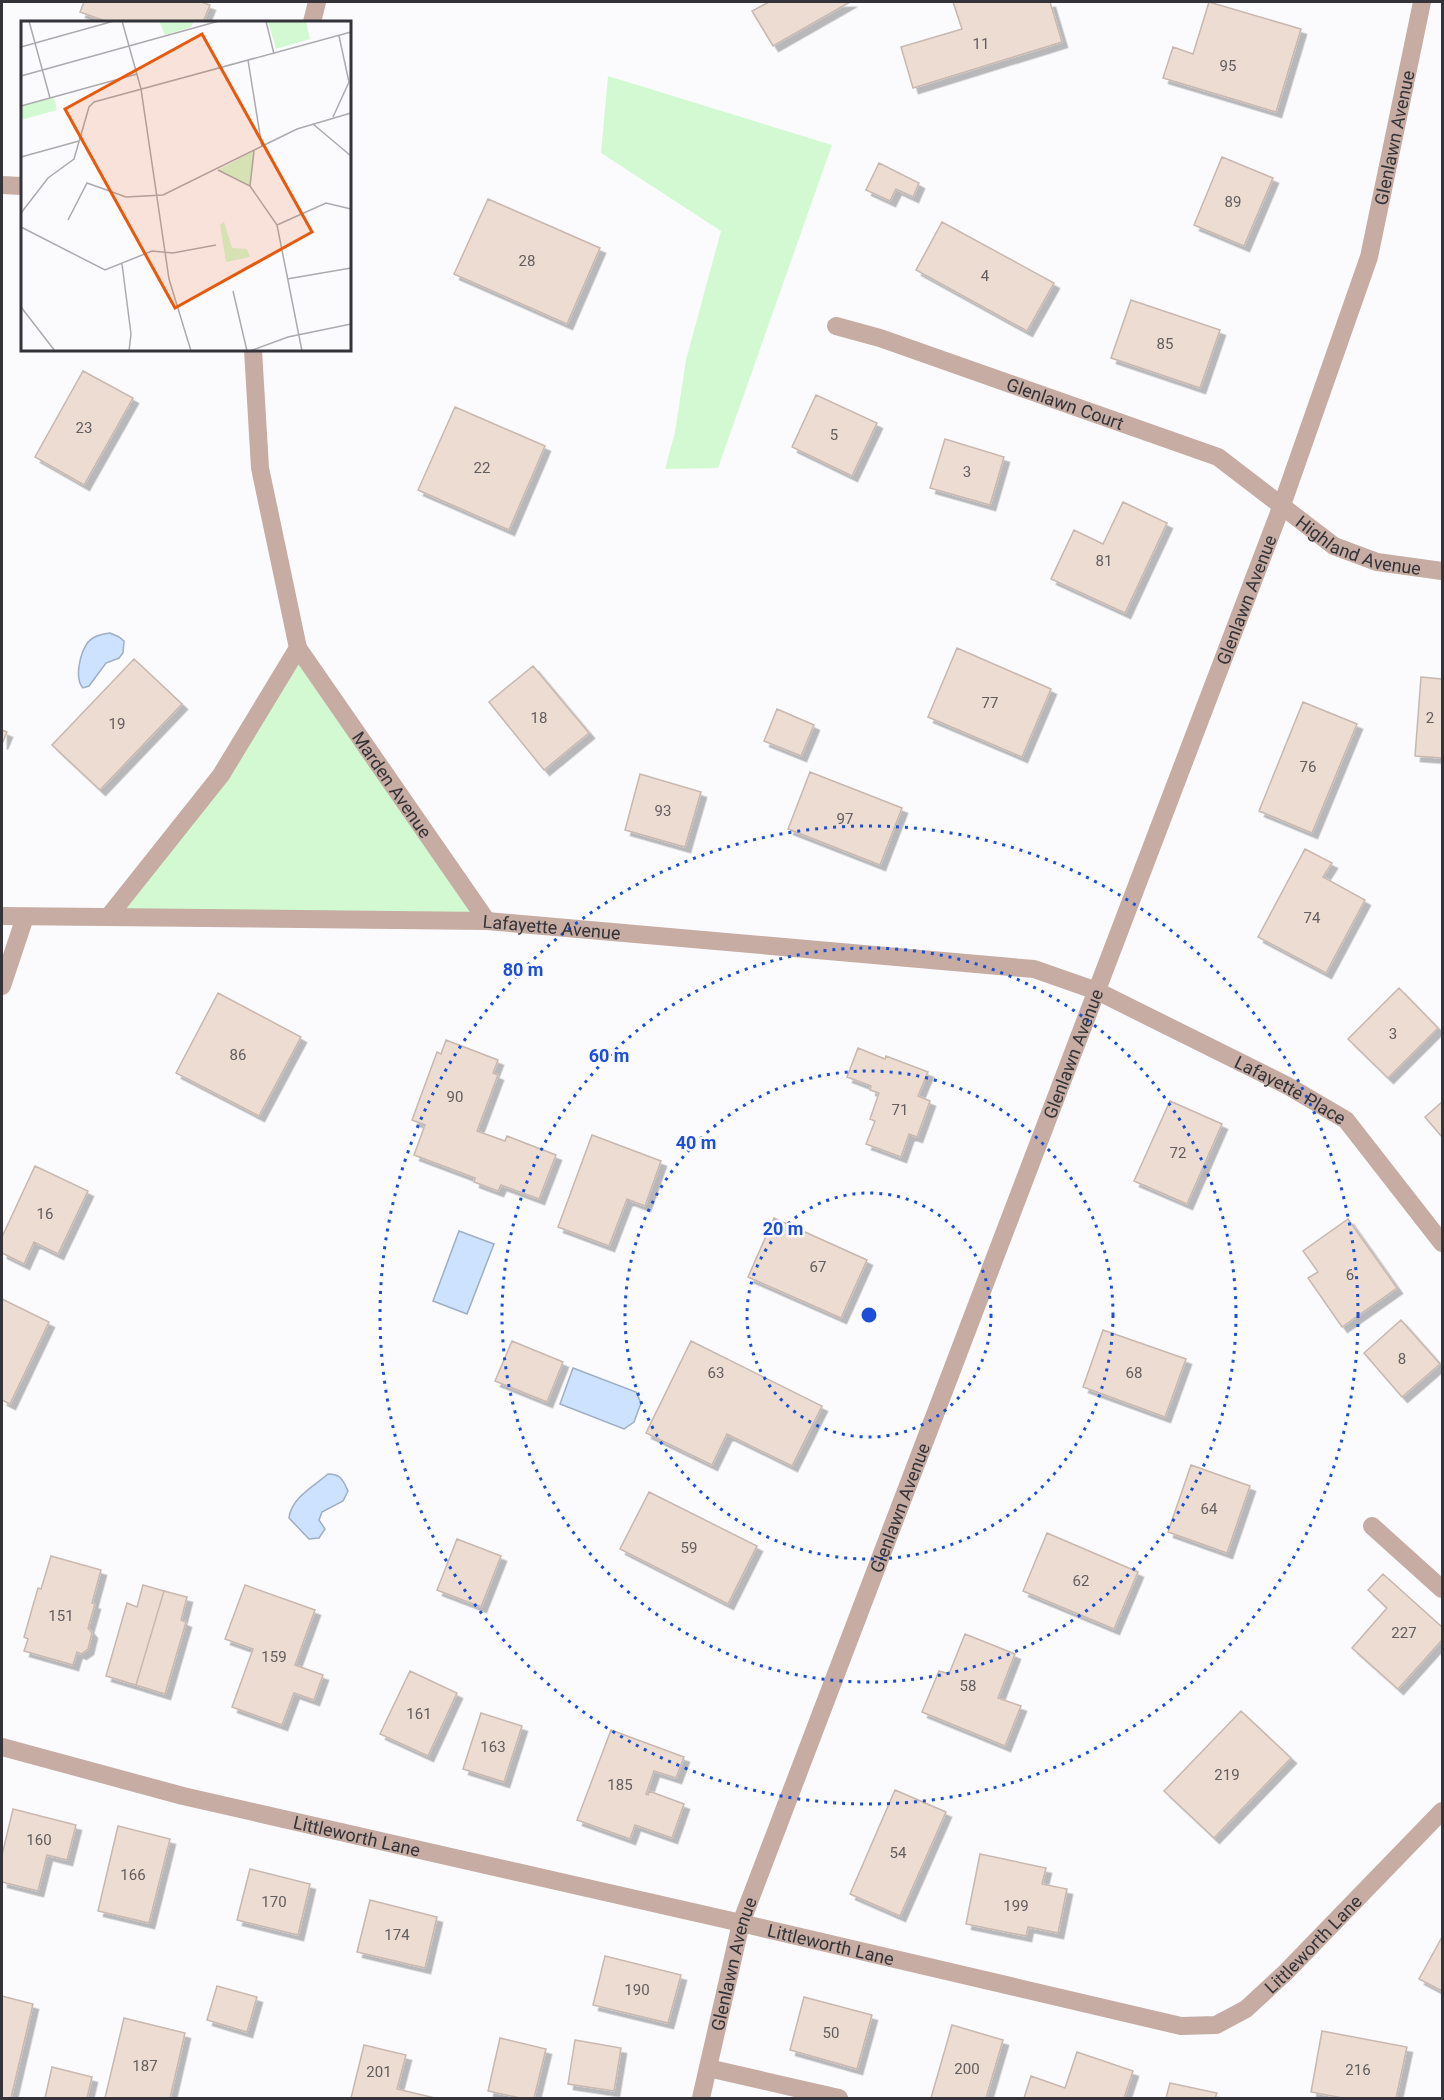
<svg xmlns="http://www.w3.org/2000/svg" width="1444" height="2100" font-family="Roboto,sans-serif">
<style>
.green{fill:#d3f9d2}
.water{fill:#cce2fe;stroke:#9eaec3;stroke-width:1.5}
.building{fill:#ecdcd2;stroke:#c8b8af;stroke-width:1.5;filter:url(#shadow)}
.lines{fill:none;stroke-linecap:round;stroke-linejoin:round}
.lane{stroke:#c6aca2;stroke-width:18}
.street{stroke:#c6aca2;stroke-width:18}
.ring{fill:none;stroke:#1d4ed8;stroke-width:3;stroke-dasharray:3 6}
.labels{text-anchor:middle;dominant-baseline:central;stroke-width:5;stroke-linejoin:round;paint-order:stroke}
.number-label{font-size:15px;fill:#625d5f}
.street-label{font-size:18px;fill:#343339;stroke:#fbfbfe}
.inset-road{fill:none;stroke:#ababaf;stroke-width:1.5}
.view{fill:#e8590c;fill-opacity:0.15;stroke:#e8590c;stroke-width:3}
.inset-edge{fill:none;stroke:#343339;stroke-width:3}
.centre{fill:#1d4ed8;stroke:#fbfbfe;stroke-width:3}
.ring-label{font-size:18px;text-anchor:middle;font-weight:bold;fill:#1d4ed8;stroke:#fbfbfe;stroke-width:5;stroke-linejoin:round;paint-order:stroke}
</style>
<defs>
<filter id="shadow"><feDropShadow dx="5.5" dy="5.5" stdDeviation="0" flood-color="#0004"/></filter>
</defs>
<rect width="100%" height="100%" fill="#fbfbfe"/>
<path class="green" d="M608,76L832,145L718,468L665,469L675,432L686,360L721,231L601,153Z
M298,648L487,921L109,916L221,775Z"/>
<path class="water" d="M110,633L119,637L124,641L123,653L119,658L106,663L89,686L83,688C74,678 80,653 88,642C93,636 102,634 110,633Z
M459,1231L494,1244L467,1314L433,1301Z
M573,1368L636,1392L641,1403L634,1422L624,1429L560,1404Z
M328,1474C341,1474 343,1480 348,1491L343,1501L322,1512L319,1520L325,1529L319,1538L309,1539L289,1518C291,1498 314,1486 328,1474Z"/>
<path class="building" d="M84,2H201L210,5L203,22H108L80,12Z
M769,2H850L773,46L752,11Z
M953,2H1050L1062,42L913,88L901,47L962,29Z
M1209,2L1301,29L1276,112L1163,78L1173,47L1193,54Z
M1222,157L1273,178L1244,246L1194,225Z
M879,163L919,183L913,197L896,189L890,201L866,190Z
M488,199L600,248L567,324L454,274Z
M942,222L1054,283L1027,331L916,270Z
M1131,300L1220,330L1200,388L1111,358Z
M83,371L133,398L84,485L35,457Z
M816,395L877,423L852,476L792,447Z
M455,407L545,446L509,530L418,490Z
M945,439L1004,457L990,505L930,488Z
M1123,502L1167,523L1125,613L1051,579L1074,530L1103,544Z
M957,648L1051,689L1022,757L928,717Z
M134,659L182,704L100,790L52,745Z
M533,666L589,733L544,770L489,702Z
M1421,677L1442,679V758L1415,756Z
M1303,702L1357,724L1312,833L1259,811Z
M777,709L814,725L801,756L764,741Z
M2,730L7,732L2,744Z
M810,772L902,808L880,865L788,829Z
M640,774L701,792L685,847L625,830Z
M1305,849L1332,863L1323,877L1365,900L1326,973L1258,937Z
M1399,988L1438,1028L1388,1078L1348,1039Z
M218,993L301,1037L259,1116L176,1073Z
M446,1040L498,1060L493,1073L498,1075L477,1131L505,1141L507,1136L556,1155L539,1199L501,1185L498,1191L474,1182L475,1178L414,1155L425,1125L412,1120L437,1052L441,1054Z
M858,1048L885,1059L886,1056L928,1072L918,1096L930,1101L917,1137L909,1134L901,1157L866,1144L875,1121L870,1119L879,1093L870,1090L871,1086L847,1077Z
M1170,1101L1222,1124L1187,1204L1134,1181Z
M1442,1102V1137L1425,1117Z
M592,1135L661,1161L645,1206L627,1199L609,1246L558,1227Z
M35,1166L88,1191L58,1254L34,1242L24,1264L2,1253V1237Z
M774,1218L867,1260L841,1318L748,1277Z
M1348,1219L1397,1288L1342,1327L1308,1278L1318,1272L1303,1251Z
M2,1299L49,1322L10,1404L2,1400Z
M1401,1320L1440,1364L1402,1397L1364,1353Z
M1103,1330L1186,1359L1165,1417L1083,1387Z
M512,1341L563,1362L547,1402L495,1381Z
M691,1341L822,1406L792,1466L727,1434L712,1465L646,1433Z
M1191,1465L1250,1486L1227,1553L1168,1532Z
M649,1492L757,1546L728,1604L620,1549Z
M1047,1533L1138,1572L1114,1629L1023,1591Z
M457,1539L501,1556L481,1607L437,1590Z
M51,1556L101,1570L92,1603L95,1604L88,1628L92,1633L88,1649L81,1654L77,1652L73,1665L24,1651L28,1639L24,1637L38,1588L41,1589Z
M1383,1574L1442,1627V1640L1398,1689L1352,1648L1387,1608L1368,1590Z
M143,1585L164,1591L136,1685L106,1676L127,1603L137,1607Z
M245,1585L315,1610L295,1665L323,1675L314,1700L294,1693L282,1725L232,1707L253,1649L225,1639Z
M164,1591L187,1597L181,1620L186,1622L165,1694L136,1685Z
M965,1634L1015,1654L998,1698L1021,1706L1005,1746L922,1712L939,1671L949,1674Z
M410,1671L457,1693L428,1756L380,1734Z
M1241,1711L1291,1758L1214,1838L1164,1791Z
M481,1713L522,1726L504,1782L463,1769Z
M611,1730L684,1757L676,1778L654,1771L646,1794L648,1795L649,1791L684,1804L672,1838L635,1825L630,1839L577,1820Z
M895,1790L946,1812L900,1916L850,1894Z
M13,1809L76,1825L67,1860L47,1855L38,1891L2,1882V1855Z
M118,1826L170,1839L149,1923L98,1911Z
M980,1854L1046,1868L1042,1884L1067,1889L1058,1933L1028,1927L1026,1936L966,1924Z
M250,1869L310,1884L298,1935L237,1920Z
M370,1900L437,1917L425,1968L357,1952Z
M1442,1937V1991L1419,1979Z
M605,1956L681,1975L668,2023L593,2005Z
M217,1986L257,1997L247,2032L207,2020Z
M2,1996L33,2004L11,2098H2Z
M804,1997L872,2015L857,2069L790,2050Z
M124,2018L185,2033L170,2098H105Z
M952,2025L1003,2040L986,2098H931Z
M1322,2031L1407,2047L1396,2098H1343L1311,2092Z
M500,2038L546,2049L534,2098H520L488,2091Z
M575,2040L621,2048L614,2091L568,2084Z
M364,2045L406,2055L397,2089L435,2098H351Z
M1077,2052L1133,2071L1124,2098H1024L1031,2076L1065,2088Z
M52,2067L92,2077L87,2098H45Z
M1170,2083L1217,2093L1215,2098H1166Z"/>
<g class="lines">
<path class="lane" d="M1372,1526L1442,1589"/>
<g class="street">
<path d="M312,22L317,2"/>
<path d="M2,185L22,186"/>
<path id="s1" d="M836,326L880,338L1218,457L1334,546L1377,562L1442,571"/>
<path id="s2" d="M253,350L260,468L298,648L487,921"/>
<path id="s3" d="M2,916L487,921L1034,969L1097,991L1288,1086L1346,1120L1442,1243"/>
<path d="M109,916L221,775L298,648"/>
<path d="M2,986L25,917"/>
<path id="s4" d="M2,1747L183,1796L741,1923L1181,2026L1216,2025L1246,2009L1286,1972L1442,1811"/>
<path d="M708,2068L839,2098"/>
<path id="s5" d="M701,2098L741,1923L1282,505L1369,257L1422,2"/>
</g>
</g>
<g class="ring">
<circle cx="869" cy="1315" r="122"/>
<circle cx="869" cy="1315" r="244"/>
<circle cx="869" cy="1315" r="367"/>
<circle cx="869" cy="1315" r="489"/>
</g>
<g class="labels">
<g class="number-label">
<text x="981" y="44">11</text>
<text x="1228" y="66">95</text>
<text x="1233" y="202">89</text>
<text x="527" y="261">28</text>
<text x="985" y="276">4</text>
<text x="1165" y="344">85</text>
<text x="84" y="428">23</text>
<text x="834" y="435">5</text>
<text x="482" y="468">22</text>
<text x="967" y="472">3</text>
<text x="1104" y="561">81</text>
<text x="990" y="703">77</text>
<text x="539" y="718">18</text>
<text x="1430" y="718">2</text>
<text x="117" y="724">19</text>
<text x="1308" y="767">76</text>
<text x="663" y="811">93</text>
<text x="845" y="819">97</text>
<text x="1312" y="918">74</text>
<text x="1393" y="1034">3</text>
<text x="238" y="1055">86</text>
<text x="455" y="1097">90</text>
<text x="900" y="1110">71</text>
<text x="1178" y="1153">72</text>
<text x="45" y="1214">16</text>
<text x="818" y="1267">67</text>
<text x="1350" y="1275">6</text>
<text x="1402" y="1359">8</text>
<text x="716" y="1373">63</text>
<text x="1134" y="1373">68</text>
<text x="1209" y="1509">64</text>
<text x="689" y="1548">59</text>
<text x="1081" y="1581">62</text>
<text x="61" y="1616">151</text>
<text x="1404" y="1633">227</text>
<text x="274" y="1657">159</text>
<text x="968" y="1686">58</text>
<text x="419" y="1714">161</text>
<text x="493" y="1747">163</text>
<text x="1227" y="1775">219</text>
<text x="620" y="1785">185</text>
<text x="39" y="1840">160</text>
<text x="898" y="1853">54</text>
<text x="133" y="1875">166</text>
<text x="274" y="1902">170</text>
<text x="1016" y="1906">199</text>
<text x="397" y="1935">174</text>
<text x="637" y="1990">190</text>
<text x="831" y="2033">50</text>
<text x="145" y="2066">187</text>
<text x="967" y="2069">200</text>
<text x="1358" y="2070">216</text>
<text x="379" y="2072">201</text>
</g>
<g class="street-label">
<text stroke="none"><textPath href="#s5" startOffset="2082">Glenlawn Avenue</textPath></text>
<text stroke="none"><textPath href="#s1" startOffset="242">Glenlawn Court</textPath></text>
<text stroke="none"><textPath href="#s1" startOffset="573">Highland Avenue</textPath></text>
<text stroke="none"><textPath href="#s5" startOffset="1596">Glenlawn Avenue</textPath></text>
<text stroke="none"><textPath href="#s2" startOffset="468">Marden Avenue</textPath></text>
<text stroke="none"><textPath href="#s3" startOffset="550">Lafayette Avenue</textPath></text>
<text stroke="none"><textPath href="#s5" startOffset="1110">Glenlawn Avenue</textPath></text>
<text stroke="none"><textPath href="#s3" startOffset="1318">Lafayette Place</textPath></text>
<text stroke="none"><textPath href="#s5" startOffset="624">Glenlawn Avenue</textPath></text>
<text stroke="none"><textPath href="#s4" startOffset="366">Littleworth Lane</textPath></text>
<text stroke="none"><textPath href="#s4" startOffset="852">Littleworth Lane</textPath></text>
<text stroke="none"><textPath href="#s4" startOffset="1374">Littleworth Lane</textPath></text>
<text stroke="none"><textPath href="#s5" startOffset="138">Glenlawn Avenue</textPath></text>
</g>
</g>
<g transform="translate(21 21)">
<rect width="330" height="330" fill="#fbfbfe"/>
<path d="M138,0H172V2L170,6L144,14ZM247,0H285L289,18L255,28ZM33,77L36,89L0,99V85ZM233,130L229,165L197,149ZM203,201L211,227L226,228L229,236L205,241L199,204Z" fill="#d3f9d2"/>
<path class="inset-road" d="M8,0L29,77M101,0L120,68L148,258L170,330M245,0L253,33M0,26L93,0M227,39L241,126M0,55L198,0M0,85L116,53M312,96L328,61L318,15M292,103L330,135M0,136L58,120M197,149L229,165L256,204L281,330M229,165L233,130M0,192L27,157L53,138L68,86L73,81L330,11M47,199L66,162L105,176L142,174L276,108L330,92M256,204L305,182L330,188M0,206L84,249L131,230L152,232L195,224M101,243L110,313L108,330M266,258L330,247M212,270L226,330M0,286L34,330M229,330L267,316L330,303"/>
<path class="view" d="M181,13L291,211L154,287L44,88Z"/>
<rect width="330" height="330" class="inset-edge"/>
</g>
<circle cx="869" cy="1315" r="9" class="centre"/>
<g class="ring-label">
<text x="523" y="976">80 m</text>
<text x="609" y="1062">60 m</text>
<text x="696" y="1149">40 m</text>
<text x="783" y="1235">20 m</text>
</g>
<rect width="1444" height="2100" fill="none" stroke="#343339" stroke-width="6"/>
</svg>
